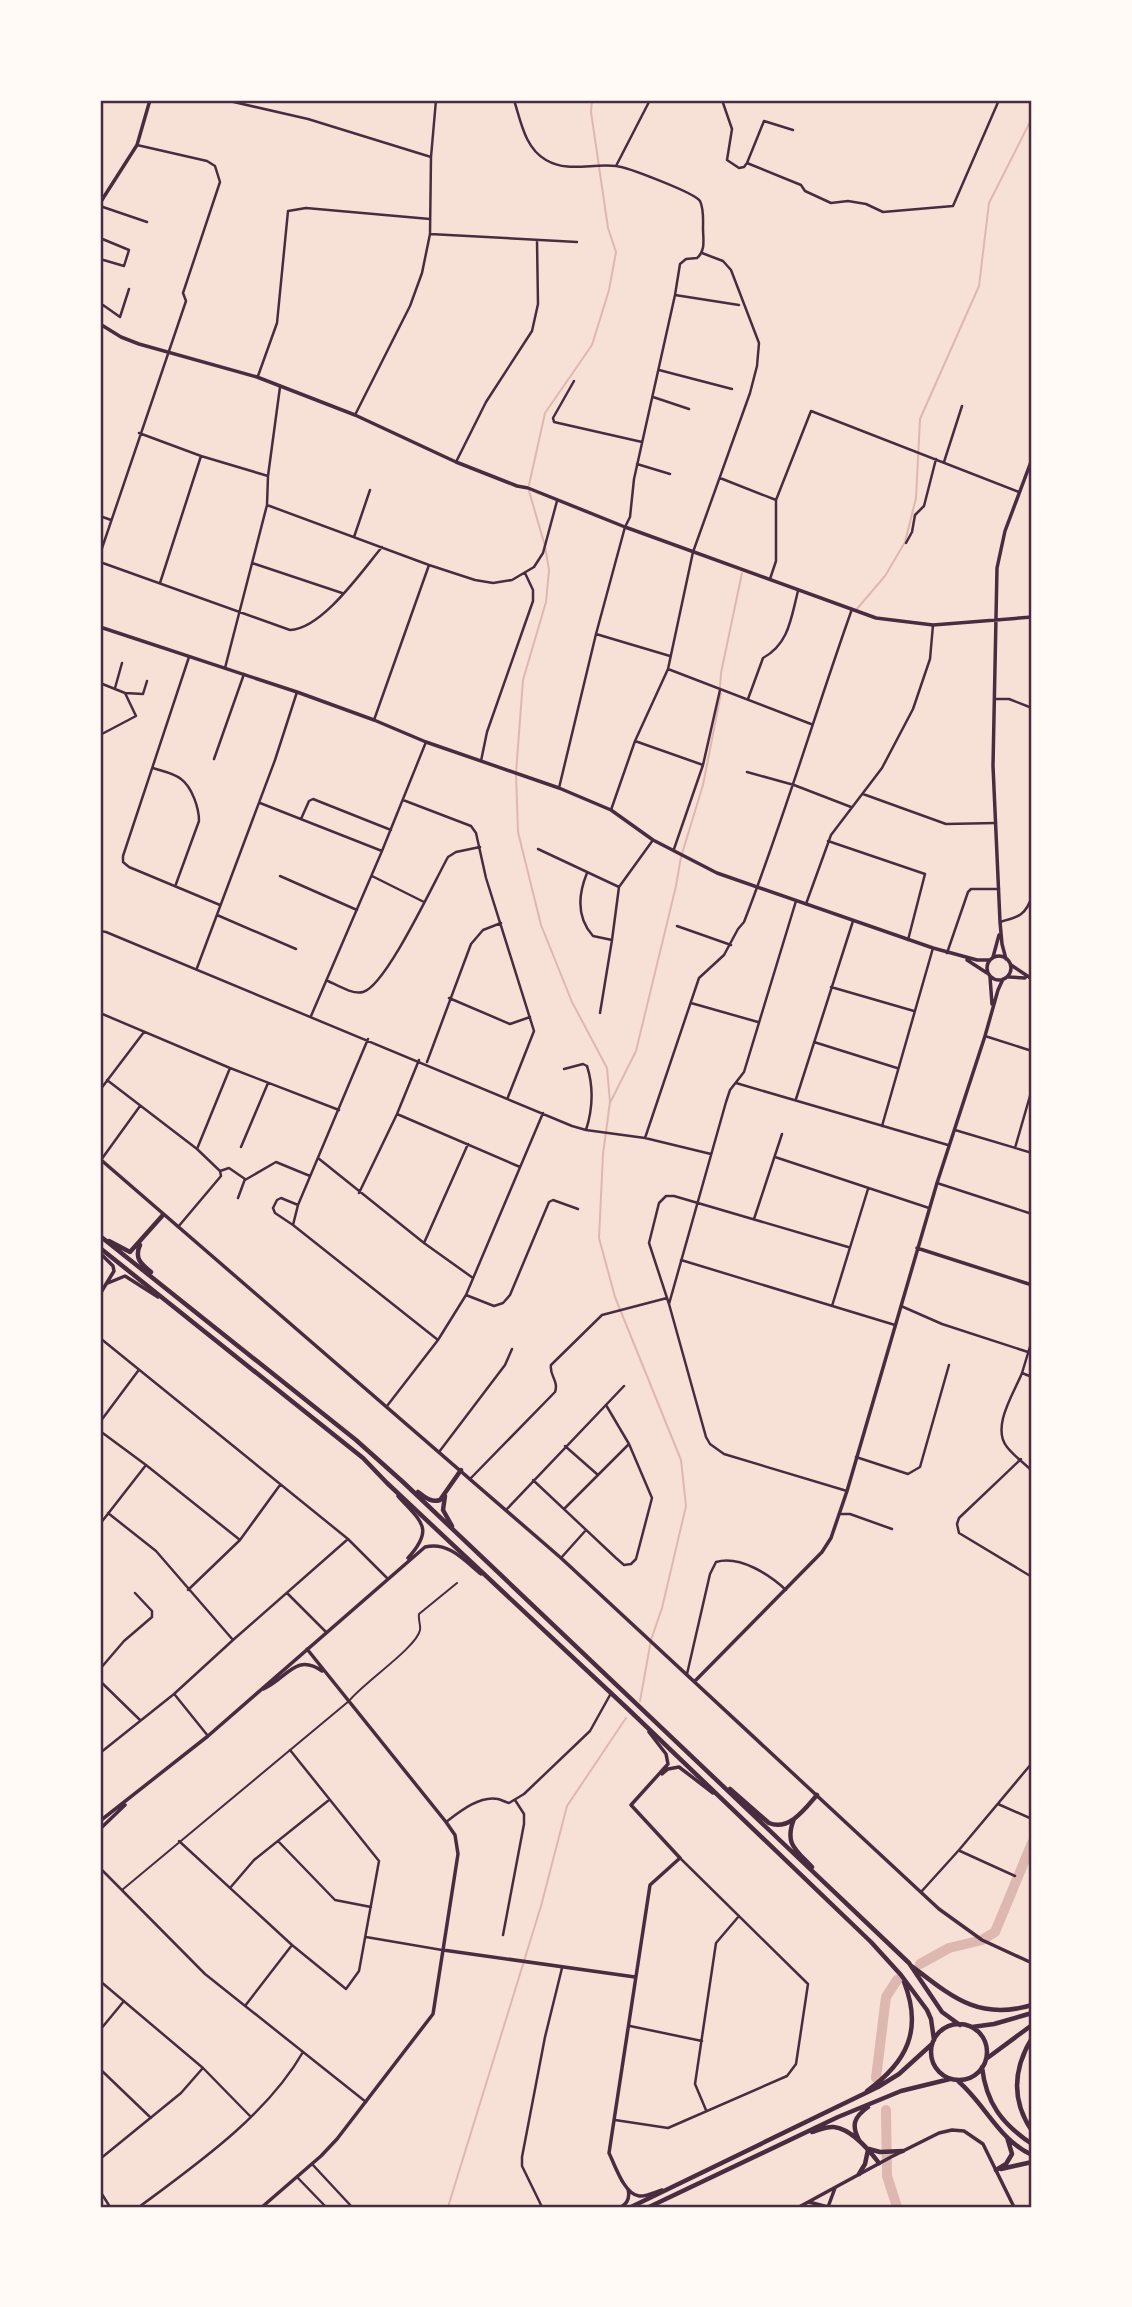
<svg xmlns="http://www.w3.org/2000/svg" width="1132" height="2307" font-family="'Public Sans',sans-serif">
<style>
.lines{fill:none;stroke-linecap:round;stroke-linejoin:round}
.stream{stroke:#dcb8b0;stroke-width:2}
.river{stroke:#dcb8b0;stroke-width:10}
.service{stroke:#4a2c40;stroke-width:2}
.minor{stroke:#4a2c40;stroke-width:2.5}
.tertiary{stroke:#4a2c40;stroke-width:3.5}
.primary{stroke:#4a2c40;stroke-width:4.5}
.neatline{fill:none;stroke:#4a2c40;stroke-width:2.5}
</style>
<rect width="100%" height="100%" fill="#f7e1d7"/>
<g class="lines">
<path class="stream" d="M529,485L545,413L592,345L609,290L616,252L608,228L591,112L592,100
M529,491L545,546L549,570L546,602L523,680L516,773L518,832L541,925L572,1002L607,1068L610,1102L603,1154L599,1238L615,1297L681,1460L686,1506L662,1608L651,1640L640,1701
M856,610L885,576L905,542L916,498L920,419L979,286L989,203L1032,118
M720,687L721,673L742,573
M611,1101L636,1051L676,886L681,857L703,785L721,693
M448,2207L541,1906L567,1806L626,1718"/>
<path class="river" d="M920,1964L949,1948L982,1940L995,1932L1032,1843
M876,2078L886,1997L897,1980
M886,2110L887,2176L897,2207"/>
<path class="service" d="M122,1890L349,1701C363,1683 417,1647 420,1630C421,1626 418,1619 419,1614L457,1583"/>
<path class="minor" d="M225,100L308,119L431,157
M514,100C521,122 525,148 546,160C568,173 592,163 616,166C627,167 695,193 700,201C704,209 703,220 703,228C703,239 706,251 697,258L686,259L680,264L675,295L634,479L630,517L625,527L596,634L559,788
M722,100L732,129L727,160L739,168L744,167L747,163L764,121L793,130
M747,163L801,185L805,191L831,203L848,201L866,204L883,212L953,206L999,100
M616,166L650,100
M100,206L147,222
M430,234L577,242
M100,238L129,250L124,266L100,259
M675,295L739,305
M100,311L103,305L120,317L129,289
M659,370L732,389
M258,376L277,323L288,211L306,208L430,219
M574,381L553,418L554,422L642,442
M653,397L689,409
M355,415L410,306L422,273L430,234L431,157L436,100
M139,433L201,456L268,476
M456,462L486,402L532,331L538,304L537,241
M944,462L962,406
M637,464L670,474
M720,478L776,500
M267,505L429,565L475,580L493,583L512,580L534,567L543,553L557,501
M100,516L111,520
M354,537L370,490
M906,543L912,532L915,515L924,506L936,459
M100,554L186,301L183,293L220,182L215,166L207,161L137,145
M100,562L290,630C322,629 362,571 382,547
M252,563L342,593
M770,579L776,561V500L811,411L1019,492
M160,583L201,456
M596,634L670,656
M189,657L123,856V862L129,867L220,905
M225,668L267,505L268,476L280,387
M668,669L811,724
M100,683L125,693L143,694L147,681
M115,688L122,663
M748,699L763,658C789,644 791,618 798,591
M995,699H1009L1032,708
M374,720L429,565
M100,735L136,716L125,693
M635,741L703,765L674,849
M214,759L244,674
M481,761L487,732L533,601V590L525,573
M703,765L720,690
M153,768C162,771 174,773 181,779C192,787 199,808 199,821L176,884
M747,772L794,785L851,807
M863,794L946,824L996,823
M403,800L471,826L476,833L486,878L534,1031L508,1097
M260,803L382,851
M611,810L635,741L668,669L693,552L750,393L757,366L759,343L731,270L723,261L702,253
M301,819L309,801L313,799L391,830
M828,841L925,874L908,940
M538,849L619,887
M587,873C578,895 576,917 593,936L612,940
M280,876L357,910
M372,876L424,902
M796,901L744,1072L730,1090L726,1102L669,1304L706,1437L710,1444L724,1454L847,1491
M806,904L831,835L882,768L913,709L930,659L933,625
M217,915L296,949
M1000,922C1019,917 1026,915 1032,896
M677,926L731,945
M100,931L106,932L572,1126L586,1130L645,1138L711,1154
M947,953L968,892L971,889H999
M197,968L275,760L297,692
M328,981C337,985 353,995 363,992C386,986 434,882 448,857L456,852L480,847
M831,987L914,1011
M449,998L510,1024L530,1017
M691,1003L758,1022
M100,1013L230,1068L339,1110
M600,1013L612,940L619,887L653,840
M311,1016L382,851L426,742
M985,1036L1032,1051
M368,1039L298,1205L293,1225L438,1340
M814,1042L897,1068
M427,1062L471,944L483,930L501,923
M564,1069L583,1064L587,1066C594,1088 593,1108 586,1130
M107,1080L197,1149L220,1171
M736,1083L948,1145
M100,1090L144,1032
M796,1099L853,921
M397,1114L520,1167
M882,1126L933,948
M955,1130L1032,1153
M645,1138L699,978L724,955L738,929L744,922C784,819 815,713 852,609
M241,1147L268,1083
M1015,1148L1032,1089
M197,1149L230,1068
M775,1157L929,1208
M318,1158L424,1243L473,1278
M101,1160L140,1106
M220,1171L229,1168L245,1179L238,1198
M245,1180L276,1162L310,1176
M937,1183L1032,1214
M359,1193L397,1114L419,1060
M754,1219L782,1134
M293,1225L275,1213L273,1208L277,1200L281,1198L298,1205
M178,1227L221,1176L220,1171
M424,1243L468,1144
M681,1260L895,1325
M466,1295L494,1306L503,1303L510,1295L549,1202L553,1200L578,1209
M669,1304L649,1243L659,1203L666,1196H674L848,1247
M832,1306L868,1189
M901,1306L942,1324L1028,1352
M100,1338L348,1539L387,1578
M1032,1340L1022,1373L1032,1377
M1022,1373C1014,1393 991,1427 1007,1447C1014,1456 1024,1463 1032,1471
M387,1406L438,1340L466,1295L543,1113
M100,1422L138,1371
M100,1431L146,1465L240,1540
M565,1446L598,1475
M439,1452L505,1365L512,1349
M856,1457L908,1474L920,1467L949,1365
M1021,1459L959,1518L957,1524L959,1533L1032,1577
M470,1479L555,1392C559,1381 549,1375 551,1365L602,1315L667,1298
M533,1480L616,1558L624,1565L631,1564L636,1559L652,1498L629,1444L606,1405
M564,1509L629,1444
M506,1510L624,1386
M108,1513L156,1551L233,1640
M839,1514H850L892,1529
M100,1524L146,1465
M561,1558L586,1530
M188,1590L240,1540L280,1485
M287,1593L326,1632
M100,1669L124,1641L152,1617V1611L135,1593
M687,1674L710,1574L716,1562C740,1555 770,1575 786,1590
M100,1681L140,1720
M175,1695L208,1736
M100,1753L174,1694L233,1640L348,1539
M998,1804L1032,1819
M446,1822C459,1812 480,1795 498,1799C502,1800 505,1802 509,1803L524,1794L590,1731L610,1695
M179,1841L292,1945L346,1989L359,1971L379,1861L290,1750
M278,1841L335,1900L371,1907
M960,1851L1015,1876
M100,1868L205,1974L366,2102
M230,1888L254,1860L329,1800
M921,1892L959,1850L1032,1763
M503,1935L524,1824V1814L515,1800
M366,1937L442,1950
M100,1981L203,2068L250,2116
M245,2006L292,1945
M630,2026L702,2041
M100,2030L124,2001
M100,2069L151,2118
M706,2110L695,2084L716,1943L739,1916
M615,2120L668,2128L787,2076L796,2064L808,1984L680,1858
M100,2159L181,2093L202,2069
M312,2164L352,2207
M297,2177L326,2207
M100,2191L110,2207
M139,2207C197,2164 267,2115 303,2052
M542,2207L522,2166V2157L545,2037L562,1968"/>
<path class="tertiary" d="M100,203L137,145L150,100
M100,324L121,337L139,344L257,377L355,415L456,462L517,486L528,488L625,527L876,618L933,625L1032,617
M100,627L297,692L374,720L426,742L559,788L611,810L653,840L717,873L933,948L977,960H990
M987 968a12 12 0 1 1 24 0a12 12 0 1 1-24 0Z
M993,957L999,935
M1006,959L1002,944L1000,922L993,766L997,568L1005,531L1032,459
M967,960L987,973
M1011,965L1032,979
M990,977L992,1004
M1009,977L1025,978
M100,1159L561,1558L939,1909L982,1940L1032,1963
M917,1248L1032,1285
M100,1253L113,1266L114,1271L100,1294
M108,1283L125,1276L158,1297
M398,1496C421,1522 435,1528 408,1558
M695,1681L822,1552L831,1538L847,1491L937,1183L985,1036L998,990L1003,979
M263,1689C286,1680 295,1652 322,1671
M649,1732L666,1754L668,1764L631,1805L680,1858L650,1885L609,2153C615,2165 624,2194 639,2196C646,2197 655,2192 662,2190
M662,1774L668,1769L679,1767L713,1793
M100,1821L208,1736L425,1547C448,1541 464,1560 481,1574
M100,1829L125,1805
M443,1950L635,1977
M809,2202L828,2207L835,2188
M262,2207L321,2156L337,2139L433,2014L458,1854L455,1835L446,1822L307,1649
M621,2207C628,2203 630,2197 628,2189
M799,2207L891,2157L939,2133L952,2130L964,2131L983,2144L1014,2207"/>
<path class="primary" d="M100,1236L356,1440L403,1482L909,1963L942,2012L960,2025
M109,1241L130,1252L163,1215
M140,1245C134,1258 141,1264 151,1272
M100,1248L363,1458L387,1483L628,1709L871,1942L901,1975L927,2010L931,2019L934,2040
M418,1492C425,1497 431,1503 440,1500L461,1470
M445,1496L443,1510L452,1526
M730,1789L769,1823C789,1831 804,1810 817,1795
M794,1819C784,1844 796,1850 812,1867
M913,1967C952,1997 979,2021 1032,2005
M931 2052a28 28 0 1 1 56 0a28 28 0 1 1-56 0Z
M972,2027L994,2024L1032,2013
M1032,2038C1013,2069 1011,2100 1032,2131
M986,2059L1032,2025
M982,2067C986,2103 1002,2124 1032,2144
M958,2081C985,2104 999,2140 1032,2155
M867,2091C907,2062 923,2030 904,1982
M812,2132C819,2130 827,2126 834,2127C852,2129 869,2150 879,2163
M859,2140C851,2125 854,2117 868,2107
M869,2149L880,2152L903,2151
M1001,2169L1032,2162
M996,2170L1006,2164L1012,2154L1007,2137
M859,2174L865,2164L868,2150
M631,2207L878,2087L899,2074L932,2044
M649,2207L838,2117L901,2091L950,2079"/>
</g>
<rect width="1132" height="2307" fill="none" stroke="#fffaf5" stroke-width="203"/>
<rect x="102" y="102" width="928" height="2104" class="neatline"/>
</svg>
